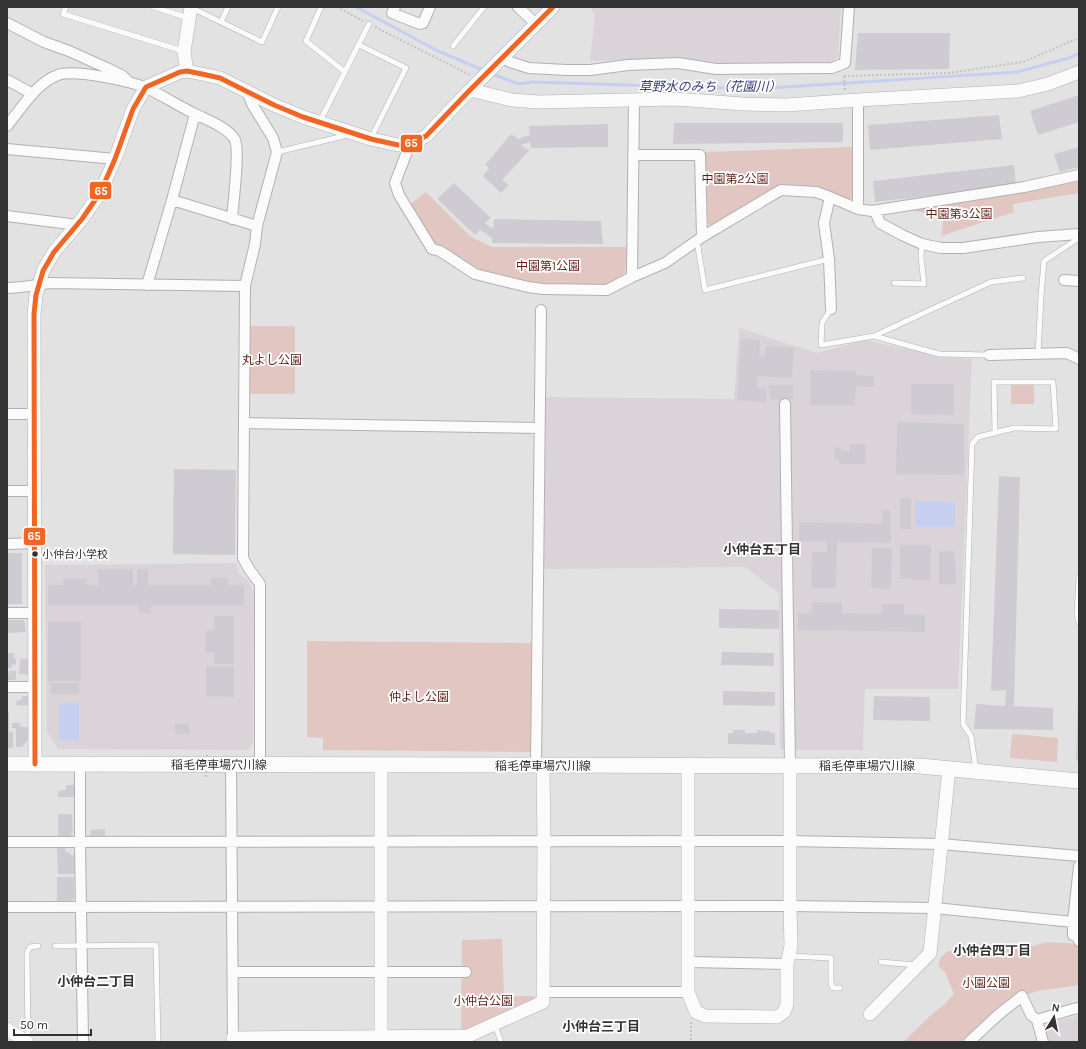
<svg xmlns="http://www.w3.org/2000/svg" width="1086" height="1049" font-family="Karla,'Noto Sans JP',sans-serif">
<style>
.built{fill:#dad4d9}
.green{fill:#e1c6c2}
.water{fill:#c7cff1}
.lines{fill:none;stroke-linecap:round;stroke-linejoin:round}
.stream{stroke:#c7cff1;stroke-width:3}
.building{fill:#cfcbd3}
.service-casing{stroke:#b2b1b2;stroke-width:6}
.minor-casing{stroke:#b2b1b2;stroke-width:12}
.tertiary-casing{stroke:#b2b1b2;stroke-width:14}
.secondary-casing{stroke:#b2b1b2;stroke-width:16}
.path{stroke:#c3c2c3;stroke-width:2;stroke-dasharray:2 2;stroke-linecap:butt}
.service{stroke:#fbfbfb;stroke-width:5}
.minor{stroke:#fbfbfb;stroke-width:10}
.tertiary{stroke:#fbfbfb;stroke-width:13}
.secondary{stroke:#fbfbfb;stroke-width:15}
.path-bridge{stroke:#c3c2c3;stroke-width:2;stroke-dasharray:2 2;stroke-linecap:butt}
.bus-1-casing{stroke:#fff;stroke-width:8}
.bus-1{stroke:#f26522;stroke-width:5}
.bus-dot{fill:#343334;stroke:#fff;stroke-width:1.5}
.labels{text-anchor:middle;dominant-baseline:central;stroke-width:3.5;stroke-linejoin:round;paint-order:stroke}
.bus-label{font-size:11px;fill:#343334;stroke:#fff;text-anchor:start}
.park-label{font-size:12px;fill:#621f18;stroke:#fff}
.street-label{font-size:12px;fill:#343334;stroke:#fff}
.water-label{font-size:13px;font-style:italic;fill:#353e78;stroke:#fff}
.neighbourhood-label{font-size:13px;font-weight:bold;fill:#343334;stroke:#fff}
.line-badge{stroke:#fff;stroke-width:1.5}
.badge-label{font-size:11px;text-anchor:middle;font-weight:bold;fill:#fff}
</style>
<rect width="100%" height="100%" fill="#e3e2e3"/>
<path class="built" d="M591,7H841L838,56L832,62L712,64L678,59L590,61L595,17Z
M739,328L817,353L864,340L952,358L972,359L958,689H865L863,750H780L779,593L745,567L543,569L545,397L734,399Z
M236,563L239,574L248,580L254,593L253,742L249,750L58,749L47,732L45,565Z
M1079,1015V1042H1047L1044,1032L1048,1023Z"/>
<path class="green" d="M854,147V197L849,200L777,187L713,226L708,224L705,152Z
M1079,178V193L1013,204L1014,212L941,236L944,216L903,209Z
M426,192L471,237L492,247H627L625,274L606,285L541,284L478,271L436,246L412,212V203Z
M249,326H295V394H248Z
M1034,384V404H1011V385Z
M307,641L532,643L531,752L323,750V738L307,737Z
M1012,734L1058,738L1057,762L1010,758Z
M502,939L504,996H535L533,1003L461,1032L462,940Z
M1047,942L1079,944V985L1037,991L1022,996L970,1042H903L932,1014L945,1004L954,994L945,972L938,966L941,957L948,951L987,950L993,948L1003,950L1018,949L1022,947V945L1033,946Z"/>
<path class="water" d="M915,501L955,502V527H916Z
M59,703H79V741L59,740Z"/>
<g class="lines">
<path class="stream" d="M356,7L438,51L485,71
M492,74L519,84L533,82L756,89L1017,72L1069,58L1079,53"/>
</g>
<path class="building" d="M858,33H950L949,69L855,70Z
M1079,95V122L1038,135L1030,111Z
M999,115L1002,139L870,150L868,125Z
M674,123H843V142L673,144Z
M608,124V147L531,148L530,142L521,145L529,151L502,180L509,185L501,193L483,176L489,168L485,165L511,134L518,139L530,135L529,126Z
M1079,147V167L1060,172L1054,154Z
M1014,165L1016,186L875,202L873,181Z
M454,183L491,218L485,223L493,229L494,219L601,221L603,244L492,243V238L480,230L475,235L437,199Z
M741,339L760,340L759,356L765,357L766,346L794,348L792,378L757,376V388L767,389L766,402L737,400Z
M810,370L856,371V375L874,376V387L856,386L855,405H810Z
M911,384H954V415L911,414Z
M769,385H793V399L770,400Z
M897,422L964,424V475L896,474Z
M850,444H865L866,464H839V460H834L835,447H841V451H850Z
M174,469L236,470L235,555L173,554Z
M999,476L1020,477L1014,706L1053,708V730L974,729L976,704L1005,706L1006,690L991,691Z
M900,498H911V529H900Z
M883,510L891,511V543L837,542L836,588H811L812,552H827V541H799V522L882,524Z
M900,545H931V580L900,579Z
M872,548H892L891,589L871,588Z
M939,551H955L956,584L939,585Z
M7,553H22V604H7Z
M98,569H133V585H137V569H148V585H211V578H229L228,585H244V605H151V613H139V605H48V585H63V579H87V585H98Z
M812,602L842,603V613L882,614V604H904V614L925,615V632L798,630V613H812Z
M719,609L779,610V629L719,628Z
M214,616H234V664H214V652H205V631L214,630Z
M7,620H23L25,623L26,632L7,633Z
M48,621H81V681H48Z
M722,652L774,653V666L721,665Z
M7,653H14V659L16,658V665L12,664V668H7Z
M29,658V675L26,676V674H19L20,659Z
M206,667H234V697L206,696Z
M10,671H16V680H7V673H9Z
M51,683H79V694H51Z
M1078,690H1079V761H1076Z
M723,691L775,692V706L723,705Z
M22,696H27L30,699L29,705L17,706L16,701L21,700Z
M874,696L930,697V721L873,720Z
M7,712H9V732H13V748H7Z
M12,723H20L19,726L28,727V740L22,747H16V728H12Z
M175,724H189L190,734H175Z
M733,730H745V733H757V730L770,731V733H775V745L728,744V733H733Z
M66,785H74V797H58V791L66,790Z
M58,814H72L73,832L70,837H58Z
M105,829V836L90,837L91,830Z
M57,848H65L66,853L69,852L70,855H74L75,874H58Z
M57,877H74V898L71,903L57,902Z"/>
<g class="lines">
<g class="service-casing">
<path id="service" d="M66,7L63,14L183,51
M154,7L188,18
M321,7L306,41L345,72
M192,8L262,42L278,7
M221,22L228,7
M359,45L406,68L371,138
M453,46L484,7
M320,121L369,24
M277,152L348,135
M697,241L705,290L829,259
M894,283L924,284L921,257L922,244
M831,309L822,323L821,345L874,336L991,282L1023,278
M874,336L939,354L989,355
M1038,354L1041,296L1044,261L1079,238
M1079,577L1077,615L1079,622
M976,770L971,736L963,724L972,444L978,437L1014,428L1056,429L1053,382H994L995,433
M55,946L156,945L158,1042
M790,956L831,958V983L833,988H840
M881,962L916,965
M495,1025L501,1042
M28,1041L27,953L30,947L38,946"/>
</g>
<g class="minor-casing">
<path id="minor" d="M395,7L392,13L420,24L423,23L430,7
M518,7L536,24
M7,23L44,42L69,51L109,69L123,76L127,80
M503,58L510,62L529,68L566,70H590L628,65L678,63L716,69L832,68L845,63L849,7
M7,80L33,94
M248,93L252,104L273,138L277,152L257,226L255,244L245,286L243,558L249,569L260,584V766
M634,99L632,277L665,263L702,237L781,190L816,192L830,197
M7,126C21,109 36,83 58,75C74,69 130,81 147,88C163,96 179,106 195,114C207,120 229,128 235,140C240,152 233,204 232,219
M410,144L395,183L399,195L432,249L440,251L475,274L528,287L543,289L607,290L632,277
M7,149L115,159
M633,155H700L702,237
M172,200L257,226
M858,209V100
M875,211L880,223L902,235L922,244L941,248H963L1038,237L1079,234
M7,216L78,225
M1064,280L1079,281
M147,285L172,200L195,114
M7,288C22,288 35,285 49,283L245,286
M831,309L829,259L824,223L830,197L858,209L872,211L1024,187L1079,175
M989,355L1067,353L1079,359
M785,404L790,766
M7,414H35
M244,423L539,428
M7,491H35
M7,544L35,543
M7,613H35
M7,687H35
M80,764V842L83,1042
M231,765L233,1042
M536,766L541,310
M7,842L789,841L941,844L1079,856
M1079,866L1073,922V935L1078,937L1079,941
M7,907L790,906L935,908L1073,922
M689,962L787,964
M233,972H466
M543,992H688
M969,1042L998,1015L1022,996L1031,1015L1037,1020
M1043,1042L1037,1020L1073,1009L1079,1008"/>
</g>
<g class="tertiary-casing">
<path id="tertiary" d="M187,71L184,52L191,7
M470,90L512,100L538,102L676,99L743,104L787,105L858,100L1018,91L1048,84L1079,72
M35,764L34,314L36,295L43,271L54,252L82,219L100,193L115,159L133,109L146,87L180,72L187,71L202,74L220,78L274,105L303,117L371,139L398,145L410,144L426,136L470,90L553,7
M688,765V992L696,1012L705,1016L777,1017L784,1012L787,1004V964L791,946L790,906V766
M870,1014L930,953L949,769
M7,1029L27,1042
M233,1038L468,1036L543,1002L544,842L543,766
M381,1042V766"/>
</g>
<g class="secondary-casing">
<path id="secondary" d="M7,764L920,766L1079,781"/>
</g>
<path class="path" d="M337,7L363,21
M375,27L470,75
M844,76L949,73L1023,62L1079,38
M844,76L845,90
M691,1022V1042"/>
<use href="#service" class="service"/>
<use href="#minor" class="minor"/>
<use href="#tertiary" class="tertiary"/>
<use href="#secondary" class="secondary"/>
<path class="path-bridge" d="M206,777L207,754"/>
<g class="bus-1-casing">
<path id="bus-1" d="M35,764L34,314L36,295L43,271L54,252L82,219L100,193L115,159L133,109L146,87L180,72L187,71L202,74L220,78L274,105L303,117L371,139L398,145L410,144L426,136L470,90L553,7"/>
</g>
<use href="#bus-1" class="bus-1"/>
</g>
<circle class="bus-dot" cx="35" cy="554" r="3.5"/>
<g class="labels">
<g class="bus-label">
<text x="42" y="554">小仲台小学校</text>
</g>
<g class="park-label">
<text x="735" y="179">中園第2公園</text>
<text x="959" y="214">中園第3公園</text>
<text x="548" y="266">中園第1公園</text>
<text x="272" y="360">丸よし公園</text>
<text x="419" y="697">仲よし公園</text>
<text x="986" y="983">小園公園</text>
<text x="483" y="1001">小仲台公園</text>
</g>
<g class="street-label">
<text x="219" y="765">稲毛停車場穴川線</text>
<text x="543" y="766">稲毛停車場穴川線</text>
<text x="867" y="766">稲毛停車場穴川線</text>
</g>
<g class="water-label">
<text x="710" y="86">草野水のみち（花園川）</text>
</g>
<g class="neighbourhood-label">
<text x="762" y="549">小仲台五丁目</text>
<text x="992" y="950">小仲台四丁目</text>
<text x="96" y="981">小仲台二丁目</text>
<text x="601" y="1026">小仲台三丁目</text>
</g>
</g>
<g class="line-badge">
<rect x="400" y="134" width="23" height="19" rx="4" fill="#f26522"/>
<rect x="89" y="181" width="23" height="19" rx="4" fill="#f26522"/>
<rect x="23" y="527" width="23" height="19" rx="4" fill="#f26522"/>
</g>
<g class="badge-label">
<text x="411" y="147">65</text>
<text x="101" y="195">65</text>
<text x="34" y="540">65</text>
</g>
<rect width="1086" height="1049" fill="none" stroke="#343334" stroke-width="16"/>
<g transform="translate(1054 1017) rotate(10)" stroke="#ffffff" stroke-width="3" paint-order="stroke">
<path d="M0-3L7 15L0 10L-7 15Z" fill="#343334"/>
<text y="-6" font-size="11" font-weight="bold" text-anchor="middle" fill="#343334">N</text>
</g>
<path d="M14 1029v6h77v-6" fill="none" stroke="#343334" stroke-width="2"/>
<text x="20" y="1029" font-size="12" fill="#343334" stroke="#ffffff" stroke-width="3" paint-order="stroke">50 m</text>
</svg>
